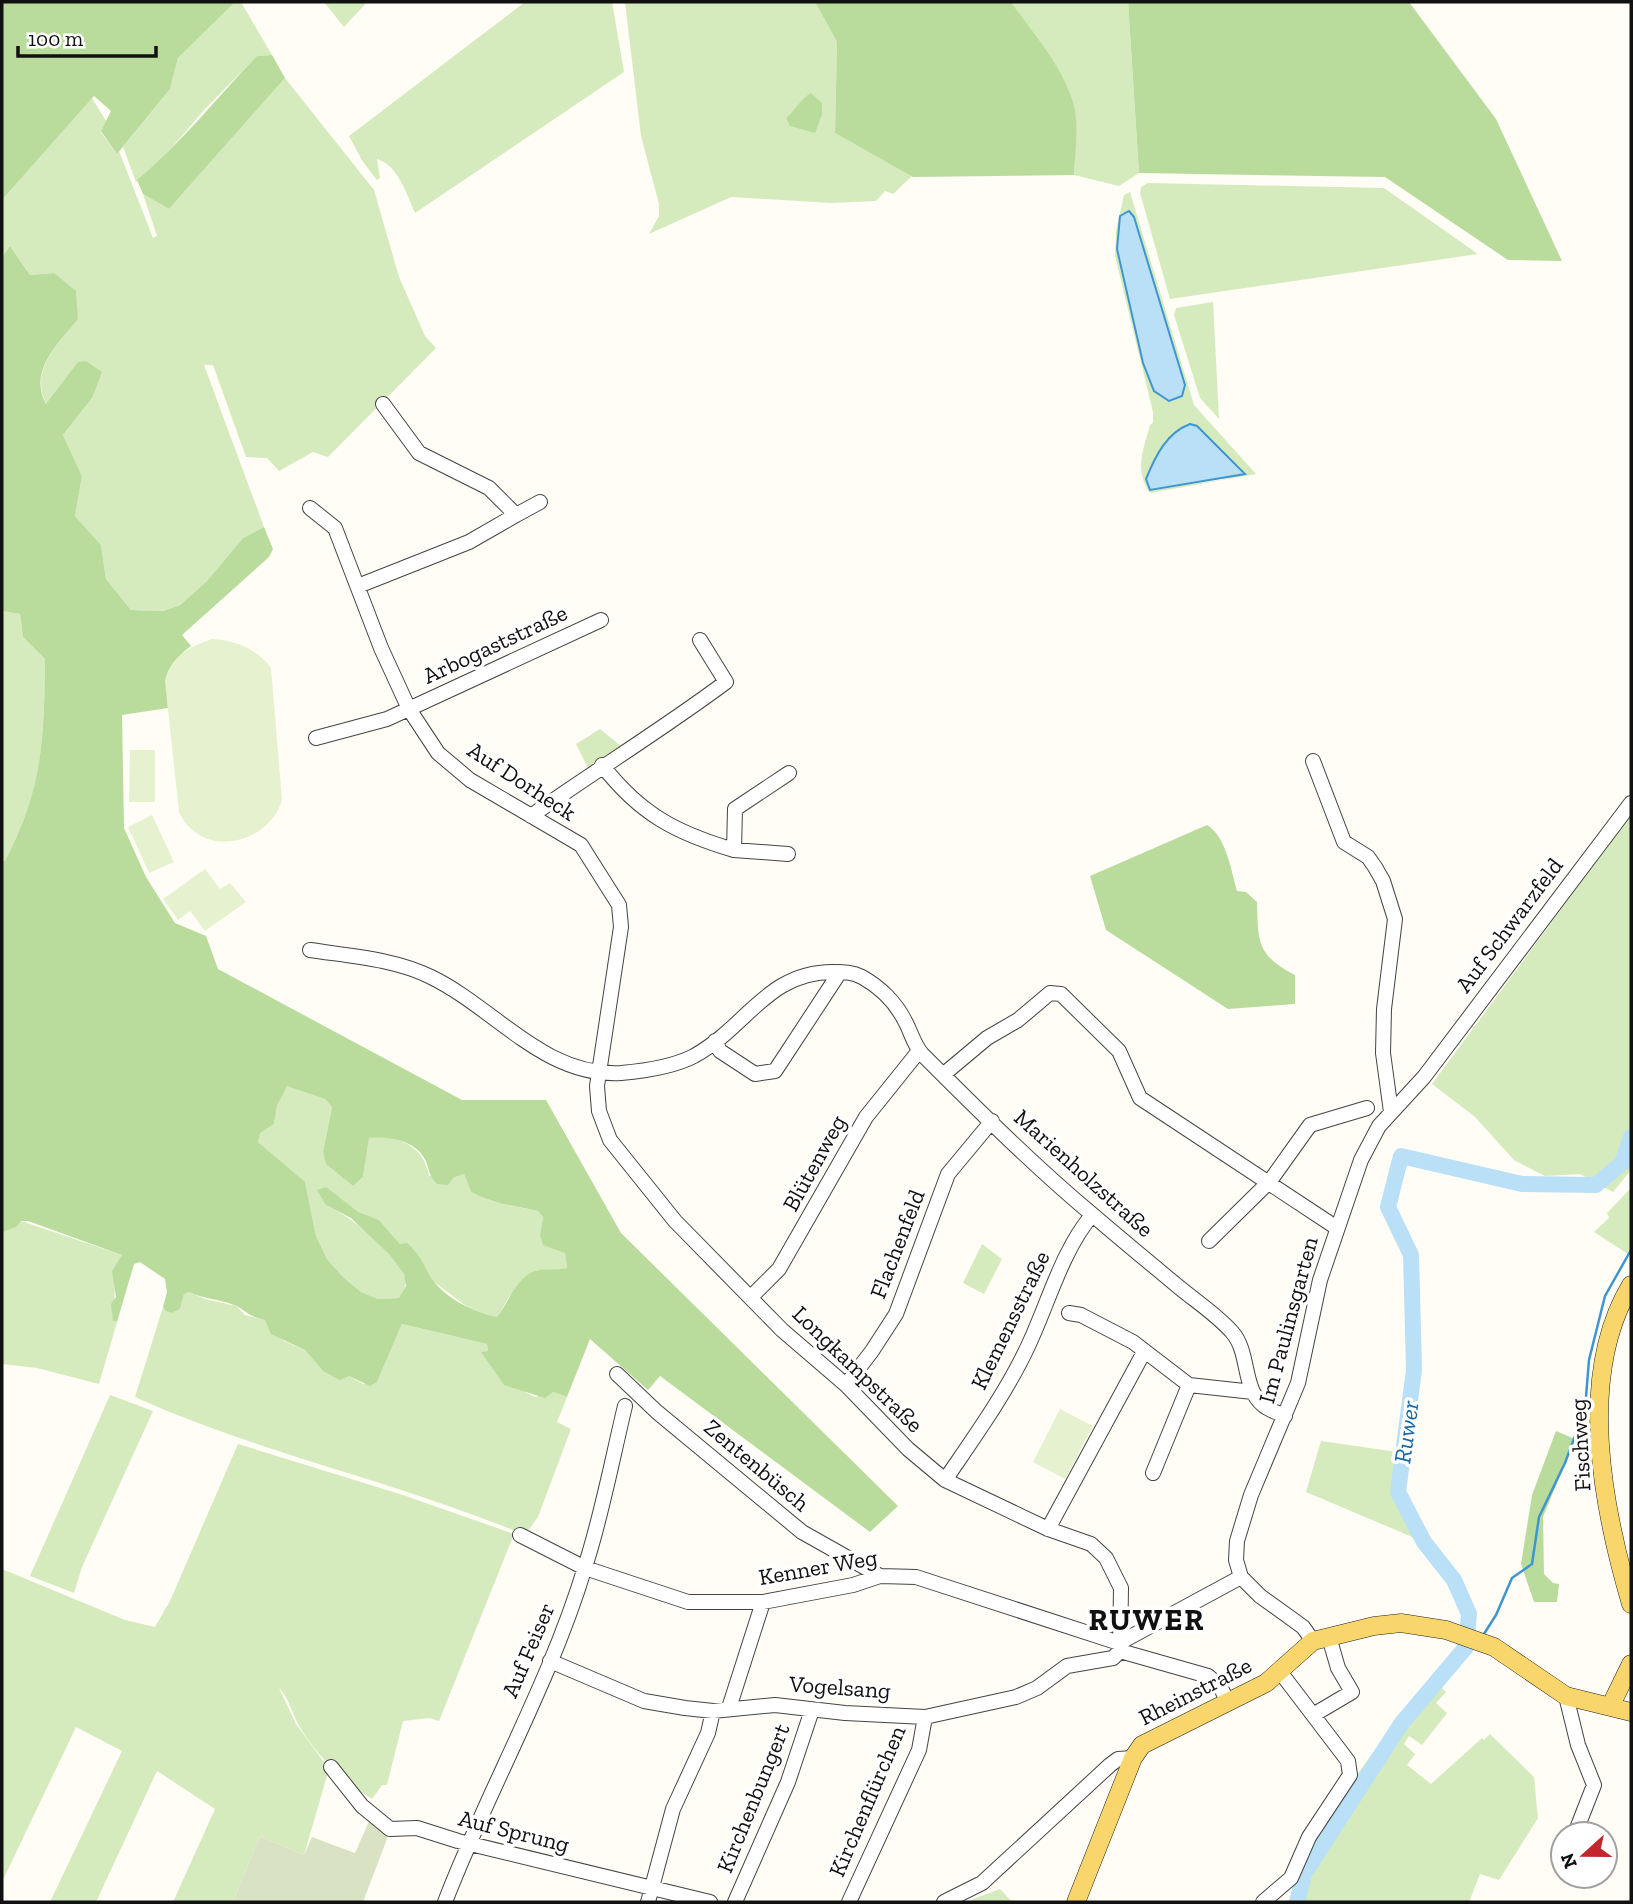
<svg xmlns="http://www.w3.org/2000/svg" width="1633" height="1904" font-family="'Zilla Slab',serif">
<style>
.green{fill:#d5ebbd;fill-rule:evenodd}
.forest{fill:#b9dc9c;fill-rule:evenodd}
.cemetery{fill:#d9e3c4}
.pitch{fill:#e6f2cf}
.water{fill:#b9e0f7;stroke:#3f96cf;stroke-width:2}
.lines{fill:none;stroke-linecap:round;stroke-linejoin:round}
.stream{stroke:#3f96cf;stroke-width:2.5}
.river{stroke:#b9e0f7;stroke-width:16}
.minor-casing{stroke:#444;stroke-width:16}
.major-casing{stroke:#222;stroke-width:19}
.minor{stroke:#fff;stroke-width:14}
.major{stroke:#f9d66b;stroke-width:18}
.labels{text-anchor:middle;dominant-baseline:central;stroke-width:7;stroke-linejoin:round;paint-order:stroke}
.street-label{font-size:23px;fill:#111;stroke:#fff}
.water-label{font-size:24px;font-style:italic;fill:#1768a6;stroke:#fff}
.district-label{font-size:30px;font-weight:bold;letter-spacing:2px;fill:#111;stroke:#fff}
</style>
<rect width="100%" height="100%" fill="#fffdf5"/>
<path class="green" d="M235,2H241L272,55L257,56L204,110L163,158L136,182L123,147L170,89L178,58Z
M324,2H367L344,27Z
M525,2H612L624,72L415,213C407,195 398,165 377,159L380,178L377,180L363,162L349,136Z
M625,2H815L837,42L835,133L912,176L893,194L885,191L876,201L831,203L731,197L649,234L659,216V204L641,136Z
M1011,2H1128L1139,173L1119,186L1074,175L1076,129L1057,68Z
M285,78L374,190L399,277L425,336L436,348L328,457L313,452L279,471L267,458L246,457L213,365H204L264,527L243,538L207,581L180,605L163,611L131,610L106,579L101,545L75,516L82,476L63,435L92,398L47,405C28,371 58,344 78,319L54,273L30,275L10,246L2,257V200L92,98L106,121L101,132L117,154L119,151L153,238L157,236L143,194L169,209Z
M1148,183L1384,188L1478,254L1170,299L1140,193L1141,187Z
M1130,192L1194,405L1256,474L1150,493C1134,470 1143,451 1150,425L1153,423V412L1115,256L1116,230L1124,195ZM1190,424L1197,426L1244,473L1221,480L1150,490L1174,434Z
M1213,302L1219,419L1200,398L1174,315L1176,308Z
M2,611L20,614L23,637L45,659C44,739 43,788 5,861H2Z
M600,729L626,750L590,772L576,744Z
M1631,815V1170L1613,1192L1580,1174L1545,1176L1514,1160L1475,1117L1432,1084Z
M287,1085L325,1099L332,1107L323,1152L326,1163L353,1186L363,1177L369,1137C397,1135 424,1145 429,1176L464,1174L471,1192C492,1203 515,1206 538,1211L543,1217L540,1235L565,1253L567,1268L552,1272L537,1270L509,1297L497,1318L477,1314L434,1282L414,1249L400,1244L379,1220L326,1205C349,1216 399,1252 405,1278C407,1286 403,1291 400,1298L378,1299L361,1292L343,1277L327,1259L316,1236L305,1183L258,1142L259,1133L274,1124L277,1106Z
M1631,1188V1256L1594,1232L1609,1218L1607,1213Z
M21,1221L122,1255C112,1277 116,1297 113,1321L117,1322L99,1384L37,1368L2,1364V1232Z
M982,1244L1002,1259L984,1294L963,1283Z
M189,1292L205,1299L236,1306L245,1315L265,1320L284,1341L305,1350L323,1371L349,1376L363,1384L377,1382L402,1324L487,1344L488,1351L482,1352C496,1371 514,1387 535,1397L553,1392L567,1397L557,1422L571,1429L538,1517L525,1535C397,1481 261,1454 135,1397L163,1307L172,1313L180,1309L184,1294Z
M110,1395L153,1411L82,1567L74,1593L30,1576Z
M1321,1441L1404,1453L1398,1492L1424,1542L1306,1492Z
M238,1444L403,1495L514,1534L439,1721L429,1718L403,1721L387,1785H382L372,1799C343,1781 317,1756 299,1726C292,1713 289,1698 279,1688L296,1724L329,1769L304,1855L260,1836L233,1902H173L215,1809L157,1771L96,1902H50L122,1751L76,1727L2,1882V1569L125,1620L155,1627L170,1601Z
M1432,1679L1446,1692L1436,1703L1447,1713L1422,1745L1409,1736L1404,1744L1415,1754L1407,1765L1431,1784L1482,1738L1484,1740L1490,1734L1534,1777L1538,1818L1499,1880L1480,1874L1469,1902H1292C1319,1817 1375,1747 1432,1679Z
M1000,1889L1012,1902H970L973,1899Z"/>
<path class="forest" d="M2,2H235L178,58L170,89L117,154L101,131L111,111L94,96L2,200Z
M815,2H1011C1032,32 1060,63 1072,99C1080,122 1075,150 1074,175L913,177L835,133L837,42Z
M1128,2H1409L1496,119L1562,261L1508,260L1385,177L1139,173Z
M272,55L285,78L169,209L143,194L137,180C181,144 217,97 257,56Z
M811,93L822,103V115L815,133L790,126L786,118C796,110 799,100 811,93Z
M10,246L30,275L54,273L76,291L78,319C58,344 28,371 46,404L78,362L86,361L102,372L92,398L63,435L82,476L75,516L101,545L106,579L131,610L163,611L180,605L207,581L243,538L264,527L273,549L269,557L182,635L191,646C168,663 165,680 168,708L122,715L124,828L146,877L175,923L206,936L218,969L462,1100H546L621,1233L898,1506L870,1532L660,1376L648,1390L590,1339L567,1397L553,1392L545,1398L504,1385L481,1352L488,1351L487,1344L402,1324L377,1382L370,1386L349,1376L340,1380L323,1371L305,1350L271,1334L265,1320C247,1316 246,1310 234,1305C219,1299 204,1299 189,1292L184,1294L180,1309L172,1313L166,1311L163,1307L167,1292L165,1279L140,1262L134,1264L117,1322L113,1321L111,1304L116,1297L112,1271L122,1255L28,1221H21L16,1227L2,1232V861H5C43,788 44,739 45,659L23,637L20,614L2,611V257ZM287,1086L325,1099L332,1107L323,1152L326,1164L353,1186L363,1177L369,1138C390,1136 419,1141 427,1164C430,1173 430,1177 437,1184L448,1185L454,1177L464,1174L471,1192C492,1203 514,1206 538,1211L543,1217L540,1235L543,1245L565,1253L567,1268C556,1271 542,1268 535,1271C516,1278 509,1302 497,1317C475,1313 446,1299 432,1279C424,1266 419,1252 407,1243L400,1244L379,1220L358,1212L326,1187L317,1190L326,1205L351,1218L390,1255L404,1274L406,1286L399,1298L378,1299L361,1292L343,1277L327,1259L316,1236L305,1182L258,1142L260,1133L274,1124L277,1106Z
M1207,825C1226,836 1231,870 1237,891L1246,892L1257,902C1258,943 1257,955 1295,975V1004L1228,1009L1106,930L1090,876Z
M1556,1431L1575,1439L1543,1517L1544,1574L1553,1583L1559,1584L1557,1602H1534L1521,1564L1532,1495Z"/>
<path class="cemetery" d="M370,1819L390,1831L363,1902H233L260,1836L304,1855L312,1837L355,1853Z"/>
<path class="pitch" d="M212,639C235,640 257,649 271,668L282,800C269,845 201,860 179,812L165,681C171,656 189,647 212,639Z
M130,750H155V802H129Z
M152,815L174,862L149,873L128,827Z
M205,869L220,889L230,883L246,902L205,931L190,911L178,920L163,899Z
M1060,1409L1093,1426L1065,1479L1033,1462Z"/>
<path class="water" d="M1129,211L1134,217L1185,385L1182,396L1169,401L1154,391L1143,363L1117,249L1120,216Z
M1190,424L1197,426L1245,474L1150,490L1146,479C1155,457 1166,433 1190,424Z"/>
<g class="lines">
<path class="stream" d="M1482,1637L1496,1615L1512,1578L1532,1564L1539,1517L1565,1463L1585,1409L1589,1360L1605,1296L1631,1250"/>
<path class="river" d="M1297,1902L1304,1874L1401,1724L1466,1647L1469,1614L1454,1580L1424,1542L1398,1492L1414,1370L1411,1255L1388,1207L1401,1156L1522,1184L1596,1185L1622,1163L1631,1137"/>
<g class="minor-casing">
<path id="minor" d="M310,508L335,528L381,648L409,709L438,753L470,780L581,845L619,905L621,927L597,1086L599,1111L610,1140L675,1221L782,1330L846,1385L908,1449L945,1480L1048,1529L1091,1544L1106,1558L1121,1588L1120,1651L1208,1676L1221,1688L1228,1703
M516,515L540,502
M358,586L469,542L516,515L489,488L419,453L383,404
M316,738L387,719L601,620
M1313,761L1344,842L1368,857L1375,867L1383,881L1395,919L1384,1009L1383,1053L1391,1112
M602,765C640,814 676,833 734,850L735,809L789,773
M531,816C596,770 663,729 726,682L700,640
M734,850L788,854
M310,950C350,956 395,959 431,977C495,1008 544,1077 621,1073C644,1071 673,1067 694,1056C748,1026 767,972 833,972C844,972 852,972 862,977C880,987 896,1003 905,1021C911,1032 914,1045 922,1054C977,1109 1034,1166 1094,1216C1122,1240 1151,1264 1180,1288C1197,1302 1217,1315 1232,1332C1250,1352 1242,1388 1263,1405C1269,1410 1278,1413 1285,1416
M715,1041L720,1051L755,1074L775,1071L840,972
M944,1074L987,1038L1018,1020L1050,993L1061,994L1119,1051L1140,1098L1337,1228
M1209,1241L1270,1181L1310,1125L1367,1108
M751,1297L779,1269L866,1117L919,1051
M1069,1313L1081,1315L1133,1342L1189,1385L1253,1392
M617,1374L657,1412L802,1532L880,1576
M846,1385L872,1351L896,1314L948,1174L992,1121
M1153,1473L1189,1385
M945,1480C975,1436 1007,1392 1029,1344C1049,1301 1062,1251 1092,1215
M1048,1529L1144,1352
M520,1535L585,1568L688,1602H763L853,1585L880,1576L916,1577L1119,1643
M1313,1641L1303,1627L1260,1596L1241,1577L1236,1560L1237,1541L1251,1495L1298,1383L1320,1280L1361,1160L1379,1126L1424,1077L1631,803
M1119,1643L1241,1577
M550,1661L644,1701L685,1708L713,1711L775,1705L845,1713L925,1717L1016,1697L1037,1688L1067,1666L1113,1658L1120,1651
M1566,1696L1578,1745L1594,1785L1576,1831
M729,1708L763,1602
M1313,1715L1352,1692L1338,1668L1329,1637
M331,1767L362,1806L390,1829L417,1828L458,1841L710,1902
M445,1902C488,1790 550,1683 585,1567C602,1515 612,1460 625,1406
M648,1902L673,1809L708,1733L713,1711
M735,1902L788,1782L812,1710
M849,1902L919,1750L925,1717
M944,1902L982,1883L1110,1765L1118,1759L1133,1758
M1263,1902L1291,1878L1309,1837L1350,1775L1348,1761L1281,1673"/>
</g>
<g class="major-casing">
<path id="major" d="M1631,1285C1576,1376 1603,1509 1631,1604
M1611,1705L1631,1664
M1076,1902L1133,1758L1142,1745L1266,1683L1313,1641L1374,1626L1401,1623L1446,1630L1494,1647L1566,1696L1631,1712"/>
</g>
<use href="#minor" class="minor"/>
<use href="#major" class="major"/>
</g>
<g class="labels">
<g class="street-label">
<text transform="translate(495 644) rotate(-25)">Arbogaststraße</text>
<text transform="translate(522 781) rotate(33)">Auf Dorheck</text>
<text transform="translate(1509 925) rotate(-53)">Auf Schwarzfeld</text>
<text transform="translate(814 1163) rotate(-61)">Blütenweg</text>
<text transform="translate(1084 1173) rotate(42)">Marienholzstraße</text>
<text transform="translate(897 1244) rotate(-69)">Flachenfeld</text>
<text transform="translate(1010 1320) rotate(-64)">Klemensstraße</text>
<text transform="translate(1288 1320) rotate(-75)">Im Paulinsgarten</text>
<text transform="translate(858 1369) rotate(44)">Longkampstraße</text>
<text transform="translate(1580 1445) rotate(-93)">Fischweg</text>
<text transform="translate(757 1465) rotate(40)">Zentenbüsch</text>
<text transform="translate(818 1567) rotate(-10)">Kenner Weg</text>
<text transform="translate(528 1650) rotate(-67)">Auf Feiser</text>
<text transform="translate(840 1687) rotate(4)">Vogelsang</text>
<text transform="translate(1195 1691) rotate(-27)">Rheinstraße</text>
<text transform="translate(753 1798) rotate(-68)">Kirchenbungert</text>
<text transform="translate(867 1801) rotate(-67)">Kirchenflürchen</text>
<text transform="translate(514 1831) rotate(14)">Auf Sprung</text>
</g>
<g class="water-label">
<text transform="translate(1406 1432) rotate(-82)">Ruwer</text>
</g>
<g class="district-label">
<text x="1147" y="1620">RUWER</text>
</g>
</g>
<rect width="1633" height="1904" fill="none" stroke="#111111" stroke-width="7"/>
<g transform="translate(1584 1855) rotate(249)"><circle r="33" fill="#ffffff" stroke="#a0a0a0" stroke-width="2"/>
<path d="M0-5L12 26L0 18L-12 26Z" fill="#c4262e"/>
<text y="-10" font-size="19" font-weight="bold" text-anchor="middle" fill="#111111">N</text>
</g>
<path d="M18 46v10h138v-10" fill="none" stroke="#111111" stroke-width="3.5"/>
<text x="28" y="46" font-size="21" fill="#111111" stroke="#ffffff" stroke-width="5" paint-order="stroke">100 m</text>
</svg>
